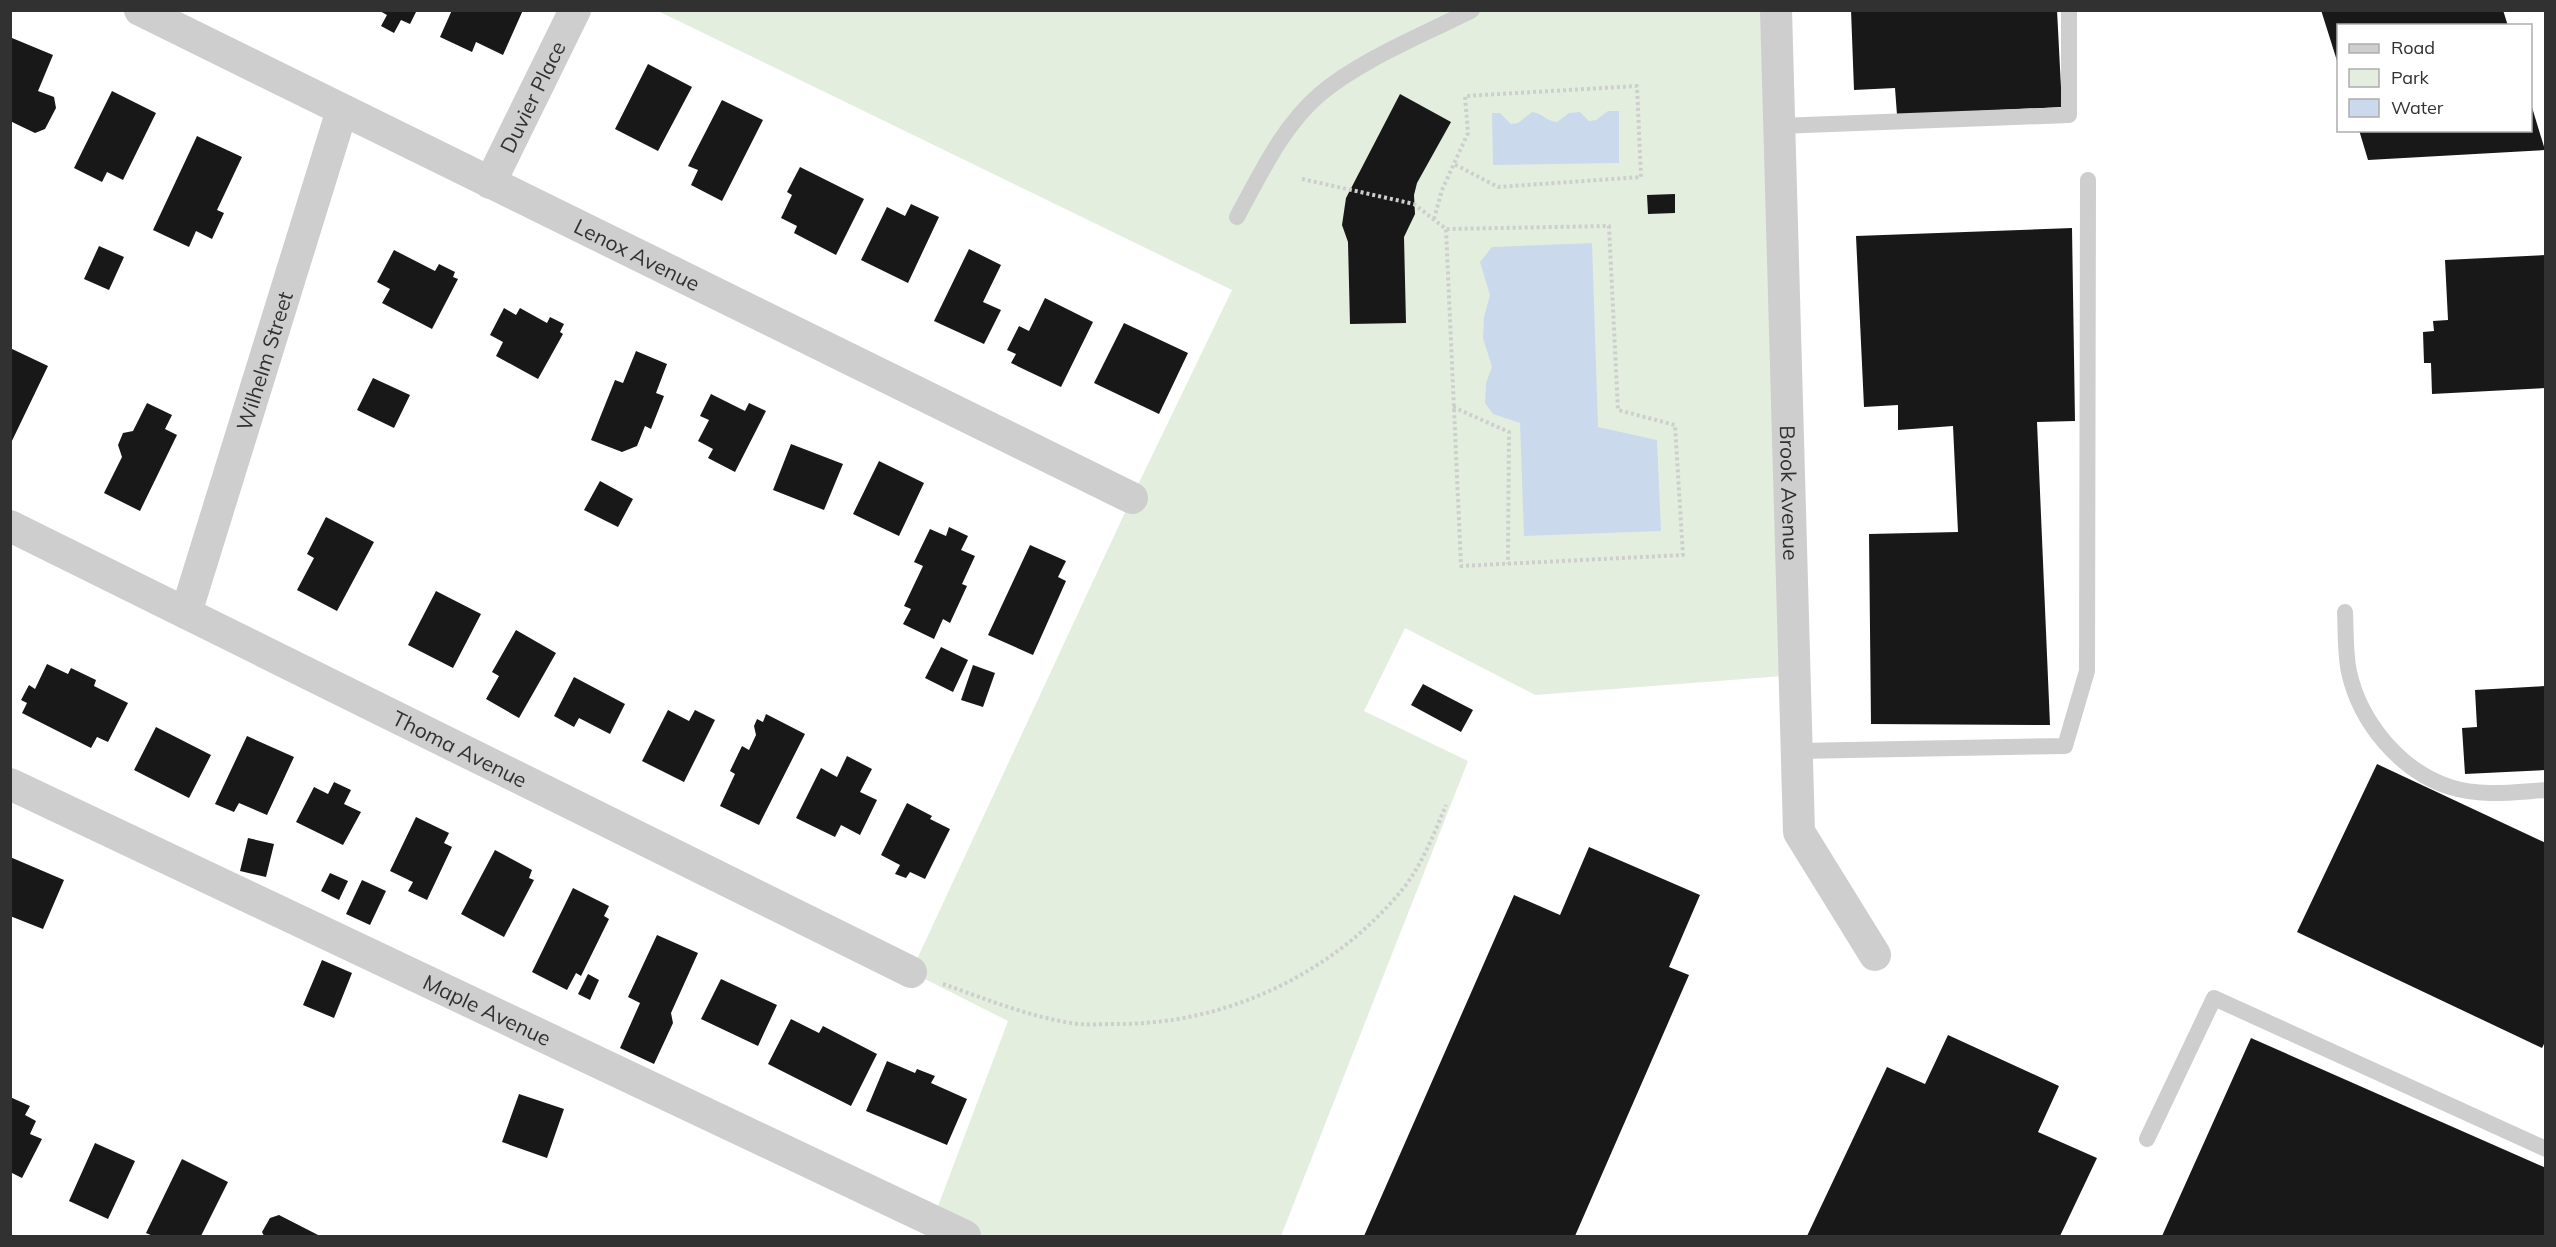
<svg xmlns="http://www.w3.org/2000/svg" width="2556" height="1247" font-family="Mulish,sans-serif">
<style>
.green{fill:#e4eedf}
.water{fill:#cbd9ed}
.building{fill:#181818}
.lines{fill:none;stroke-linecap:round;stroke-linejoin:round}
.path{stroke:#cecece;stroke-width:4;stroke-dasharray:3 3;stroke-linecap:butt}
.service{stroke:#cecece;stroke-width:16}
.minor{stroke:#cecece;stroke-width:32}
.labels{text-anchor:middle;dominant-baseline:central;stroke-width:6;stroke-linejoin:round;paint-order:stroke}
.street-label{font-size:21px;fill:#313131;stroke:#fff}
</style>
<rect width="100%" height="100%" fill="#fff"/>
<path class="green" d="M658,11H1776L1795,675L1535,695L1405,628L1364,711L1468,761L1281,1236H965L932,1222L1008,1021L911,972L1135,491L1232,290Z"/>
<path class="water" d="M1608,111H1619V163L1493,165L1492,113H1500L1511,124L1518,123L1532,112C1542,113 1546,121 1557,122L1569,113L1580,112L1589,121L1596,120Z
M1592,243L1598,427L1657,440L1661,531L1524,536L1520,423L1493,414L1485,403L1486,383L1492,367L1483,338L1484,317L1490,295L1480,262L1492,247Z"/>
<path class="building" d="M378,10H417L410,24L401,20L394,33L381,26L387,15Z
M452,10H523L503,55L476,42L472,52L440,37Z
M1851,10H2057L2062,107L1897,115L1895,88L1854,90Z
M2321,10H2503L2508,26H2338V64Z
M12,38L53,55L38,91L54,97L56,108L45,129L35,133L10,121V43Z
M648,64L692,87L658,151L615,129Z
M112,91L156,113L123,180L107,172L102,182L74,168Z
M1400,94L1451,122L1417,183L1414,195L1415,214L1404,237L1406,323L1350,324L1348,242L1342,225L1346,198Z
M722,100L763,120L722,201L691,185L698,170L688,166Z
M2531,104L2545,150L2368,160L2359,130H2530Z
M197,136L242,157L217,210L224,213L212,239L196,231L189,247L153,230Z
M800,167L864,199L836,255L794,233L797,226L781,218L792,195L787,192Z
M1675,194V213L1648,214L1647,195Z
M911,204L939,217L908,283L861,260L887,207L905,216Z
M2072,228L2075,421L2037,422L2050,725L1871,724L1869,534L1958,532L1953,426L1898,430V405L1864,407L1856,236Z
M99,246L124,257L109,290L84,279Z
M969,249L1001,265L983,302L1001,310L984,344L934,321Z
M394,250L435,271L439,264L455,272L453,277L458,279L432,329L382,303L390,289L377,282Z
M2546,255V388L2432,394L2431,363H2424L2423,332L2434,331L2433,321L2448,320L2445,260Z
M1045,298L1093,322L1061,387L1011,363L1016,354L1007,350L1019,326L1029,331Z
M504,308L516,315L520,308L547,323L550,317L564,324L560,332L563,334L538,379L496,356L503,342L490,335Z
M1124,323L1188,353L1159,414L1094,383Z
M10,348L48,366L10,445Z
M636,351L667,364L656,393L664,396L651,429L645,426L637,446L622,452L591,440L615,380L623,383Z
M373,378L410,395L394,428L357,410Z
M711,394L745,411L749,403L766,411L735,472L708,458L713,449L698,441L709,420L700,416Z
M147,403L172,415L165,429L177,435L140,511L104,493L122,457L118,445L123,433L133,431Z
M791,444L843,464L824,510L773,490Z
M879,461L924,483L899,536L853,514Z
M600,481L633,499L618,527L584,510Z
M326,517L374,542L337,611L297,590L314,558L307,554Z
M949,527L968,536L961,550L975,556L962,584L967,586L950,623L943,619L934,639L903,624L911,609L904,606L923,566L914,562L930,529L946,536Z
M1030,545L1066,561L1058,577L1066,581L1033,655L988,635Z
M436,591L481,614L453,668L408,645Z
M516,630L556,653L519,718L486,699L499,676L492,672Z
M941,647L968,660L953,692L925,678Z
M47,664L68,674L71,668L96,680L94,686L128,703L108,742L97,737L91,748L22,713L27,703L21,700L29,685L35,689Z
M973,665L995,673L983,707L961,700Z
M574,677L625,704L610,734L579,718L574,727L554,716Z
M1423,684L1473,710L1461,732L1411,705Z
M2546,686V770L2465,774L2462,728L2477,727L2475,690Z
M668,710L689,721L695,710L715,720L684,782L642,761Z
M766,714L805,734L759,825L720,806L735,774L730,771L742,746L749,750L756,735L754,726L757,719L763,722Z
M156,727L211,755L189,798L134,770Z
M247,736L294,757L267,815L239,803L234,812L215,804Z
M847,756L872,769L860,792L877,800L860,835L841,825L835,837L796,818L821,768L837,777Z
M2377,764L2546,843V1040L2542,1048L2297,932Z
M334,782L351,790L344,804L361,812L343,845L296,822L314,787L328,794Z
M907,803L932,816L930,819L950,829L925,879L910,872L906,878L895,874L900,865L881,855Z
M416,817L449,833L444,843L452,847L427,900L408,891L413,882L390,871Z
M248,838L274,844L266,877L240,871Z
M1589,847L1700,895L1669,967L1689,975L1575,1236H1364L1514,895L1560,915Z
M495,850L532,870L529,878L534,880L504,937L461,914Z
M10,857L64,880L43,929L10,916Z
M330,873L348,881L339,900L321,891Z
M362,880L386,891L370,925L346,914Z
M573,888L609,906L604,916L609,919L581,976L576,973L567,990L532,972Z
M657,935L698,953L671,1013L673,1023L654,1064L620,1048L640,1003L628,997Z
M322,960L352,973L334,1018L303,1005Z
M588,974L599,980L590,1000L578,994Z
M721,979L777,1005L758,1046L701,1019Z
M791,1019L819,1033L823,1026L877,1054L851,1106L768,1064Z
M1948,1035L2059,1086L2038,1132L2097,1158L2060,1236H1807L1887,1067L1925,1084Z
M2251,1038L2546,1168V1236H2162Z
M887,1061L915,1073L917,1069L935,1076L931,1083L967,1099L947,1145L866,1111Z
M519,1094L564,1109L547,1158L502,1142Z
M10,1097L30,1106L25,1115L36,1121L30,1134L42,1139L22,1178L10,1172Z
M95,1143L135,1161L108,1219L69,1201Z
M182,1159L228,1182L201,1236H153L146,1233Z
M279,1215L320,1236H264L262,1232L270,1218Z"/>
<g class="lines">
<path class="path" d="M1302,179L1414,204L1446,229L1609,226L1618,410L1675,425L1683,555L1461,566L1446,229
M1434,219L1442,190L1468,133L1465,96L1637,86L1641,177L1498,187L1454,164
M1453,407L1509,432L1508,564
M943,984C986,999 1032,1018 1078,1024C1090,1025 1103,1024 1115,1024C1224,1025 1332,975 1402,890C1422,865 1434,834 1446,805"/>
<path class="service" d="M1779,126L2069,115V10
M1237,217C1260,175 1282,127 1319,95C1360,60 1423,35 1472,10
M2345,612C2346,631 2345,653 2349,672C2360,722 2400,771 2450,787C2481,797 2514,792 2546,790
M1797,751L2065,746L2087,671L2088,180
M2147,1139L2214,998L2546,1149"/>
<g class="minor">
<path id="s1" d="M140,10L1132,498"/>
<path id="s2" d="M1776,10L1799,832L1875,955"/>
<path id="s3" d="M490,183L575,10"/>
<path id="s4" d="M10,526L911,972"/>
<path id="s5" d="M186,613L342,110"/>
<path id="s6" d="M10,784L965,1236"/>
</g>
</g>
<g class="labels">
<g class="street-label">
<text stroke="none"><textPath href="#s3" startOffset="96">Duvier Place</textPath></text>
<text stroke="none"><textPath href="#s1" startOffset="554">Lenox Avenue</textPath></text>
<text stroke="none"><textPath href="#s5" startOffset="264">Wilhelm Street</textPath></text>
<text stroke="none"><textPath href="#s2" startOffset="483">Brook Avenue</textPath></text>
<text stroke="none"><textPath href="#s4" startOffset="502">Thoma Avenue</textPath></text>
<text stroke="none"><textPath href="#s6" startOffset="528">Maple Avenue</textPath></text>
</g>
</g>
<rect width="2556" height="1247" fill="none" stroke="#313131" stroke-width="24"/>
<rect x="2337" y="24" width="195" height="108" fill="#ffffff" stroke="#adadad" stroke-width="1.5"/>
<rect x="2349" y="44" width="30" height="9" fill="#cecece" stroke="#adadad" stroke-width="1.5"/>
<text x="2391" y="54" font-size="18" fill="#313131">Road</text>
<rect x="2349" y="69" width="30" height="18" fill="#e4eedf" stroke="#adadad" stroke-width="1.5"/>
<text x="2391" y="84" font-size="18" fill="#313131">Park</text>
<rect x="2349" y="99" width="30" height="18" fill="#cbd9ed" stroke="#adadad" stroke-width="1.5"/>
<text x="2391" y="114" font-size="18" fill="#313131">Water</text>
</svg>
